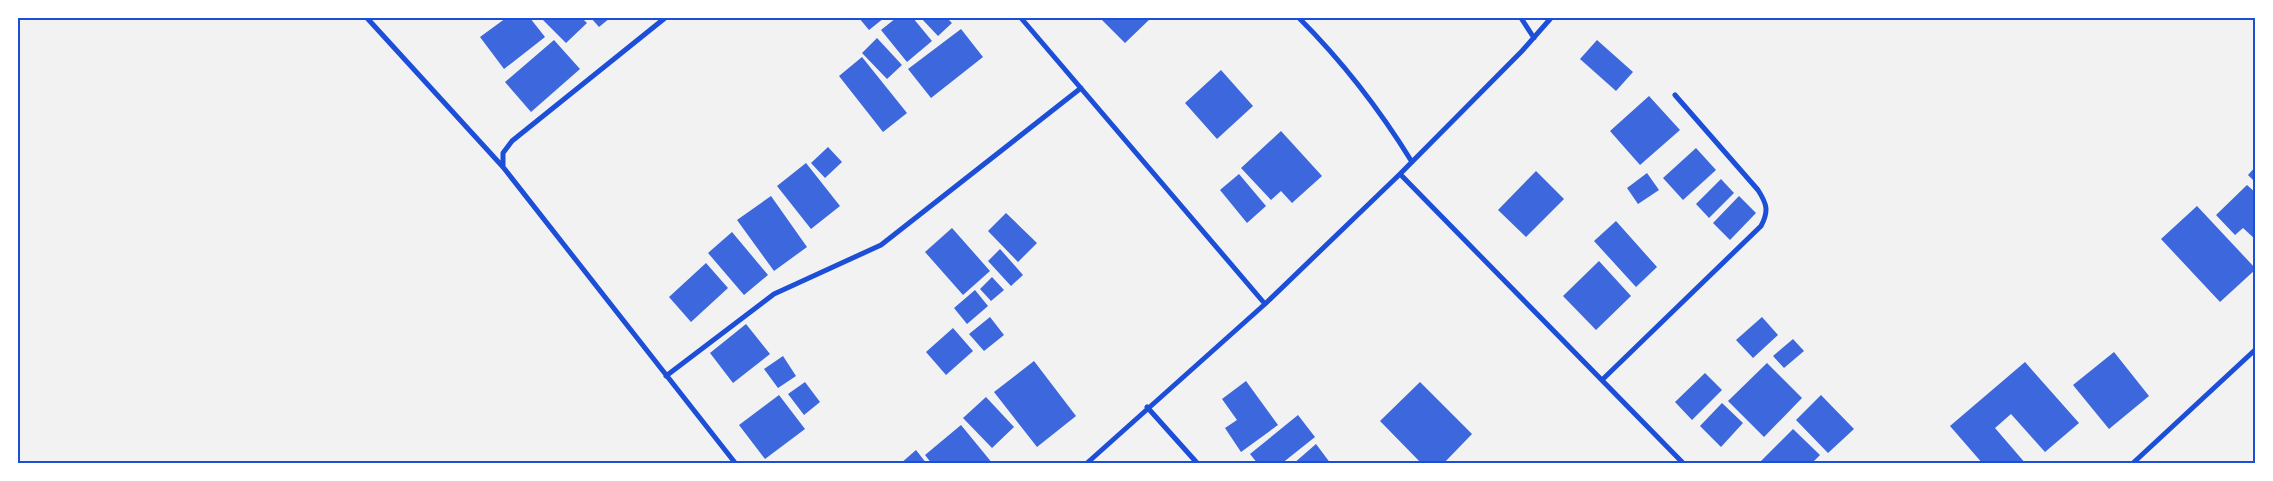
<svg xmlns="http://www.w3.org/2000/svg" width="2273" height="481" font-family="'Golos Text',sans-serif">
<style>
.building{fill:#3d67dc}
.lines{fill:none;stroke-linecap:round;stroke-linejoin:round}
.minor{stroke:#1d4ed8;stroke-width:5}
.neatline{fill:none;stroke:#1d4ed8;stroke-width:2}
</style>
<rect width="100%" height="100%" fill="#f2f2f2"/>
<path class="building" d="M506,18H530L545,37L504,69L480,37Z
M541,18H582L587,23L566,43Z
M591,18H610L599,27Z
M859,18H884L869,30Z
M896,18H913L932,41L907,62L881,30Z
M921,18H947L952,23L938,36Z
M1100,18H1151L1125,43Z
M961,29L983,57L931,98L908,69Z
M877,38L902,65L887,79L862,53Z
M554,40L580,69L531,112L505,82Z
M1597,40L1633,72L1616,91L1580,59Z
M862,57L907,113L883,132L839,76Z
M1221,70L1253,106L1217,139L1185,103Z
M1649,96L1680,130L1640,165L1610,131Z
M1281,131L1322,176L1292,203L1281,191L1271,200L1241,168Z
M828,147L842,162L825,178L811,163Z
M1696,148L1716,170L1683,200L1663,178Z
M806,163L840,206L811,229L777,186Z
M2256,166V183L2248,175Z
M1536,171L1564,199L1526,237L1498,210Z
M1647,173L1659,190L1638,204L1627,188Z
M1239,174L1266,206L1247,223L1220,190Z
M1721,179L1734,193L1709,218L1696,204Z
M2247,185L2256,193V240L2243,228L2235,235L2216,215Z
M771,196L807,247L774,271L737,220Z
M1739,196L1756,213L1730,240L1713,223Z
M2197,206L2256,269L2220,302L2161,239Z
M1006,213L1037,243L1018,262L988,231Z
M1616,221L1657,267L1636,287L1594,241Z
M952,228L990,271L963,295L925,252Z
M732,232L768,275L744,295L708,253Z
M1000,249L1023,275L1011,286L988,261Z
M1599,261L1631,296L1596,330L1563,296Z
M706,263L728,288L691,322L669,297Z
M992,277L1004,290L991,301L980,289Z
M975,290L988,306L967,324L954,308Z
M990,317L1004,335L984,351L969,334Z
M1762,317L1778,335L1753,358L1736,340Z
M746,324L770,354L733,383L710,353Z
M953,328L973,351L946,375L926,352Z
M1793,339L1804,351L1784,368L1773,356Z
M2114,352L2149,396L2109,429L2073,385Z
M783,356L796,376L778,388L764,369Z
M1034,361L1076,416L1037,447L994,392Z
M2025,362L2079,423L2045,452L2011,414L1995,428L2026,464H1983L1950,426Z
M1767,363L1802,398L1764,437L1728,401Z
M1705,373L1722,390L1692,420L1675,402Z
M1246,381L1278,425L1241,452L1225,428L1237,420L1222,399Z
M805,382L820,402L804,415L788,394Z
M1420,382L1472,434L1443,464H1422L1380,421Z
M779,395L805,429L765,459L739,425Z
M1821,395L1854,429L1828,453L1796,420Z
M986,397L1014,427L992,448L963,418Z
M1722,403L1743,423L1721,447L1700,426Z
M1298,415L1315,437L1281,464H1258L1250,454Z
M961,425L993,464H932L925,455Z
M1793,429L1820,455L1811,464H1758Z
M1316,444L1331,464H1293Z
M916,450L927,464H900Z"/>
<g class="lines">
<path class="minor" d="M367,18L503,167L736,464
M1021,18L1265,304
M1299,18C1342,61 1380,110 1412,162
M1521,18L1534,38
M503,167V153L512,141L665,18
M1400,174L1522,51L1551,18
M666,376L774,294L881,245L1081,88
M1602,380L1761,226C1769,211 1767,204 1758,190L1675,95
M1147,407L1198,464
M1086,464L1265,304L1400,174L1684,464
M2132,464L2256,349"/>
</g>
<rect width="2273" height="481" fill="none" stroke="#ffffff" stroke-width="38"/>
<rect x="19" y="19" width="2235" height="443" class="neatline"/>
</svg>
